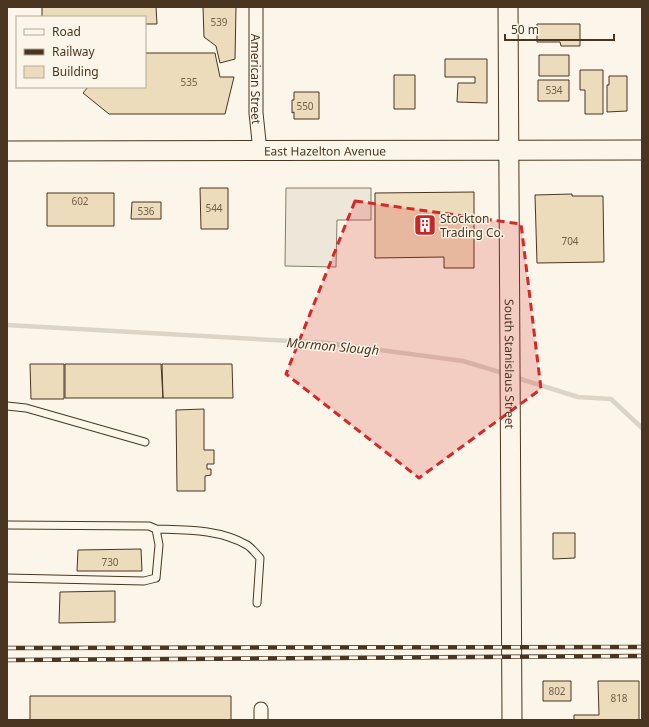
<svg xmlns="http://www.w3.org/2000/svg" width="649" height="727" font-family="'Noto Sans',sans-serif">
<style>
.parking{fill:#ede7d9;stroke:#887966}
.lines{fill:none;stroke-linecap:round;stroke-linejoin:round}
.stream{stroke:#dcd4c6;stroke-width:4.5}
.building{fill:#ecdcbc;stroke:#4a3520}
.lane-casing{stroke:#4a3520;stroke-width:9}
.street-casing{stroke:#4a3520;stroke-width:15}
.secondary-casing{stroke:#4a3520;stroke-width:21}
.lane{stroke:#fbf6e9;stroke-width:7}
.street{stroke:#fbf6e9;stroke-width:13}
.secondary{stroke:#fbf6e9;stroke-width:19}
.rail-casing{stroke:#4a3520;stroke-width:4.5}
.rail{stroke:#fbf6e9;stroke-width:3;stroke-dasharray:9;stroke-linecap:butt}
.marked{fill:#d62828;fill-opacity:0.2;stroke:#d62828;stroke-width:3;stroke-dasharray:8 5;stroke-linejoin:round}
.labels{text-anchor:middle;dominant-baseline:central;stroke-width:3;stroke-linejoin:round;paint-order:stroke}
.number-label{font-size:10px;fill:#725f47}
.street-label{font-size:12px;fill:#4a3520;stroke:#fbf6e9}
.poi-label{font-size:12px;fill:#4a3520;stroke:#fbf6e9;text-anchor:start}
.water-label{font-size:13px;font-style:italic;fill:#4a3520;stroke:#fbf6e9}
</style>
<rect width="100%" height="100%" fill="#fbf6e9"/>
<path class="parking" d="M286,188H371V220H337L336,267L285,266Z"/>
<g class="lines">
<path class="stream" d="M7,325L327,343L463,361L506,374
M514,377L578,397L611,399L642,428"/>
</g>
<path class="building" d="M42,7H156L157,24H145V17H42Z
M203,7H236L235,59L220,63L216,46L204,37Z
M537,24H580V46H561L560,42H537Z
M145,53H215L220,77H234L225,114H109L83,93L88,87H145Z
M539,55H569V76H539Z
M445,59H487V103L457,102L458,83H475V77H445Z
M580,70H603V114H585V90H580Z
M394,75H415V109H394Z
M609,76H627V111L607,112V85H609Z
M538,80H569V101H538Z
M294,92H319V119H294V112L292,113V100H294Z
M200,188H228V229H201Z
M474,192V268H444V257L375,258V193Z
M47,193H114V226H47Z
M572,194V196H603L604,262L537,263L535,195Z
M132,202H161V219H131Z
M30,364H64V399H31Z
M65,364H161L163,398H65Z
M162,364H232L233,398H163Z
M204,409V450H214V464H207V469H211V475L205,476V491H177L176,410Z
M553,533H575V558L553,559Z
M141,549L142,571H77L78,550Z
M115,591V622L59,623L60,592Z
M543,681H571V701H543Z
M598,681H639V720H574V715H599Z
M30,696H231V720H30Z"/>
<g class="lines">
<g class="lane-casing">
<path id="lane" d="M7,406L26,408L145,442
M7,525L149,526L156,529L159,545L156,578L144,581L7,578
M156,529C186,530 219,529 247,545C252,548 256,554 260,558L257,603"/>
</g>
<g class="street-casing">
<g id="street">
<path id="s1" d="M256,7V113L260,151"/>
<path d="M261,720V709"/>
</g>
</g>
<g class="secondary-casing">
<g id="secondary">
<path id="s2" d="M508,7L512,720"/>
<path id="s3" d="M7,151L642,150"/>
</g>
</g>
<use href="#lane" class="lane"/>
<use href="#street" class="street"/>
<use href="#secondary" class="secondary"/>
<g class="rail-casing">
<path id="rail" d="M7,648L642,647
M7,660L642,656"/>
</g>
<use href="#rail" class="rail"/>
</g>
<path class="marked" d="M355,201L521,224L541,389L419,478L286,374Z"/>
<defs>
<g id="building-square" transform="scale(1.15)"><rect x="-9" y="-9" width="18" height="18" rx="4" fill="#c62828" stroke="#fbf6e9"/><path d="M-4-6H4V6H1V3H-1V6H-4ZM-2.5-4.3h1.7v1.8h-1.7ZM.8-4.3h1.7v1.8H.8ZM-2.5-1h1.7V.8h-1.7ZM.8-1h1.7V.8H.8Z" fill="#fff"/></g>
</defs>
<g fill-rule="evenodd">
<use href="#building-square" x="425" y="225"/>
</g>
<g class="labels">
<g class="number-label">
<text x="219" y="22">539</text>
<text x="189" y="82">535</text>
<text x="554" y="90">534</text>
<text x="305" y="106">550</text>
<text x="80" y="201">602</text>
<text x="214" y="208">544</text>
<text x="146" y="211">536</text>
<text x="570" y="241">704</text>
<text x="110" y="562">730</text>
<text x="557" y="691">802</text>
<text x="619" y="698">818</text>
</g>
<g class="street-label">
<text stroke="none"><textPath href="#s1" startOffset="72">American Street</textPath></text>
<text stroke="none"><textPath href="#s3" startOffset="318">East Hazelton Avenue</textPath></text>
<text stroke="none"><textPath href="#s2" startOffset="357">South Stanislaus Street</textPath></text>
</g>
<g class="poi-label">
<text x="440" y="218">Stockton<tspan x="440" dy="14">Trading Co.</tspan></text>
</g>
<g class="water-label">
<text transform="translate(333 346) rotate(5)">Mormon Slough</text>
</g>
</g>
<rect width="649" height="727" fill="none" stroke="#4a3520" stroke-width="16"/>
<rect x="16" y="16" width="130" height="72" fill="#fbf6e9" stroke="#b4a999"/>
<rect x="24" y="29" width="20" height="6" fill="#fbf6e9" stroke="#b4a999"/>
<text x="52" y="36" font-size="12" fill="#4a3520">Road</text>
<rect x="24" y="49" width="20" height="6" fill="#4a3520" stroke="#b4a999"/>
<text x="52" y="56" font-size="12" fill="#4a3520">Railway</text>
<rect x="24" y="66" width="20" height="12" fill="#ecdcbc" stroke="#b4a999"/>
<text x="52" y="76" font-size="12" fill="#4a3520">Building</text>
<path d="M505 34v6h109v-6" fill="none" stroke="#4a3520" stroke-width="2"/>
<text x="511" y="34" font-size="12" fill="#4a3520" stroke="#fbf6e9" stroke-width="3" paint-order="stroke">50 m</text>
</svg>
